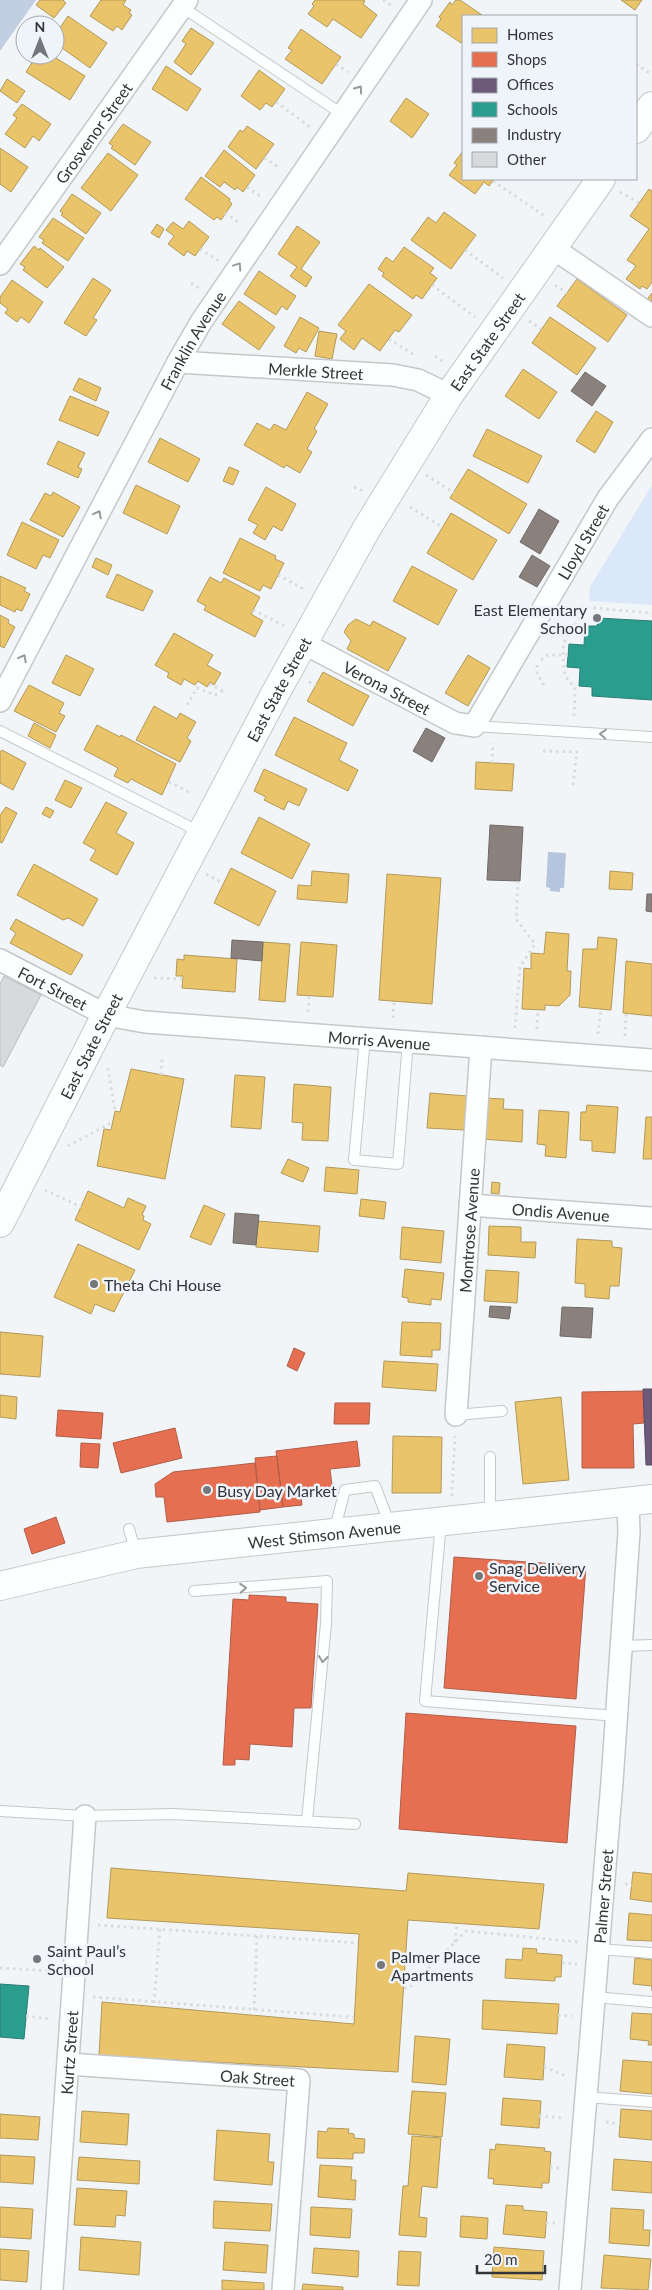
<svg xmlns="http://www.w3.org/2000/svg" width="652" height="2290" font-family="Lato,sans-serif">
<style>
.green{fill:#dbe8f9}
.forest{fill:#c2cfe3}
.water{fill:#b5c5dd}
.homes{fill:#e9c46a;stroke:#b2995b}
.shops{fill:#e76f51;stroke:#b15d49}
.offices{fill:#6d597a;stroke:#5b4e66}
.schools{fill:#2a9d8f;stroke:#2c7e75}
.industry{fill:#8a817c;stroke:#706a67}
.building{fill:#d7d9db;stroke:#babcbf}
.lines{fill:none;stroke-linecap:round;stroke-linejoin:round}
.lane-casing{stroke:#c5c7c9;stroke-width:12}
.street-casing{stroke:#c5c7c9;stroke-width:24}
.secondary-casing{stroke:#c5c7c9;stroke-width:30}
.path{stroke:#dadbdc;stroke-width:3;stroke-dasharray:2.5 4;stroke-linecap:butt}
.lane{stroke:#fdfefe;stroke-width:10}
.street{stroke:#fdfefe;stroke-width:21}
.secondary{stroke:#fdfefe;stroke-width:28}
.oneway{stroke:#98999a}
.poi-dot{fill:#75787b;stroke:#eff4fb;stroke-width:2}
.labels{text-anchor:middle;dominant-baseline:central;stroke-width:5;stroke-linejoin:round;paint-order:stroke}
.street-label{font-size:16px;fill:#323437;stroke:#eff4fb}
.poi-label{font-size:16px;fill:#323437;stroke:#eff4fb;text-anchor:start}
</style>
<rect width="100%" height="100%" fill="#f2f5f8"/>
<path class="green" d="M652,485V605L589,601L590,587Z"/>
<path class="forest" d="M0,0H36L0,51Z"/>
<path class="water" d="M548,852L566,853L564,888H560V892L550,891V888L546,887Z"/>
<path class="homes" d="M40,0H63L66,3L54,18L36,5Z
M101,0H126L123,5L131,10L129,13L132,15L122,30L117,26L113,31L90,16Z
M315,0H363L365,1L363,4L377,15L361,38L333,19L327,27L308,14L314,6L312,4Z
M456,0H460L482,15L463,16V40L461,43L436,26L441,19L439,17L450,2L452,5Z
M621,0H642L635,10Z
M68,16L107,43L90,68L55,43V35Z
M191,28L214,43L191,75L174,62L186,44L182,41Z
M301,29L341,57L322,84L285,59L292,50L288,48Z
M37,55H51L85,76L70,100L26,72Z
M166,66L201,89L187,111L152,89Z
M259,70L285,89L272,107L266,103L260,110L241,96Z
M7,79L25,91L17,103L0,91Z
M406,98L429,114L412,138L390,121Z
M22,104L51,124L39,141L33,136L25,148L5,134L17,118L13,115Z
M123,124L151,142L135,165L111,148L113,146L109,143Z
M247,126L274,144L256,169L228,147L240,130L243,132Z
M0,148L28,167L11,192L0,184Z
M224,150L255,175L243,192L237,187L235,190L224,182L220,187L205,176Z
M463,151V179H494L489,186L484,182L475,194L449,175L457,165L454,163Z
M108,153L138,175L111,211L81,188Z
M201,177L230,199L229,201L232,204L221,220L217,217L214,220L185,199Z
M649,189L652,191V282L647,289L642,286L640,289L626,279L636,266L627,260L649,229L630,216Z
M72,194L101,213L86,234L61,215L63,213L60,211Z
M444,212L476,235L451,269L411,240L428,217L436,223Z
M53,218L84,238L68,261L42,243L44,240L39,237Z
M189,221L209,237L195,256L187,251L184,256L168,244L174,236L166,230L173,222L183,229Z
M157,224L164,229L159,238L151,233Z
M297,226L320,242L301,269L312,277L306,287L290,276L297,267L278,254Z
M34,246L39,250L40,248L64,267L47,288L23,270L25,267L20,264Z
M404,247L434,268L430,273L437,278L422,299L416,295L413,299L382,276L384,273L378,269L386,257L393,262Z
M259,271L296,296L287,310L282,306L276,315L244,294Z
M93,278L111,290L93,318L97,320L86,336L64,323Z
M577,279L627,315L608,342L557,306Z
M12,280L43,302L29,323L21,317L17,322L5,313L8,309L0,303V297Z
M369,284L412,315L399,332L395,330L380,351L362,338L354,350L340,339L346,331L338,325Z
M652,293V307L645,302Z
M239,301L275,327L259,350L222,324Z
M300,317L319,328L306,352L299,348L296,353L284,346Z
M550,317L596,348L577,375L532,343Z
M319,331L337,334L332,359L315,356Z
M523,369L557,392L539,419L505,396Z
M79,378L101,388L96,401L73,390Z
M307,392L328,404L314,429L317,431L307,449L312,452L300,473L286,465L284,468L244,445L257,423L270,430L274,424L286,430Z
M70,396L109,412L98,436L59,420Z
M596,411L613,422L595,453L576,441Z
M487,429L542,456L528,483L473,456Z
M160,438L200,459L188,482L148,462Z
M58,441L85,453L78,467L82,469L78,478L47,464Z
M229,467L239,471L233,485L223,481Z
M468,469L527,504L509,534L450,498Z
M136,485L180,506L167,534L123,513Z
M266,487L296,504L282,531L273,526L265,540L253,533L258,525L248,520Z
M53,492L80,507L63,537L30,520L45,493L51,496Z
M451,513L497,540L473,580L427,553Z
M22,522L59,540L50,558L43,555L36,569L7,555Z
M240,538L276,556L275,559L284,563L271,589L263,585L260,591L223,573Z
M96,558L112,565L108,575L92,567Z
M412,566L457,590L438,625L393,601Z
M117,574L153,591L143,611L106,597Z
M0,576L26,588L24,591L30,594L22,611L16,609L15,612L0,605Z
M210,577L221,583L224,578L260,597L251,614L263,621L255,637L204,610L206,606L197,601Z
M0,615L9,620L8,623L15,627L4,648L0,646Z
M356,619L370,626L373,621L406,638L388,671L347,649L351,641L344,632L348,625Z
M174,633L213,655L207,665L221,673L214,685L210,682L207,687L198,681L195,685L184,679L181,685L167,677L169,673L155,665Z
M66,655L94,669L80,696L52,683Z
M468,655L490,668L468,706L445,693Z
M323,672L369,696L353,726L307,701Z
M29,685L64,703L59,713L65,716L56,732L14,711Z
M154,706L177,719L180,713L196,722L187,738L191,741L180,762L136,740Z
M294,717L347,743L339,760L358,770L348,791L275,755Z
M34,723L56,735L50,748L28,736Z
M97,725L120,737L121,735L176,764L162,795L131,779L128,783L114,776L118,768L84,750Z
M2,750L26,763L13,790L0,783V752Z
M476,762L514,764L512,791L475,789Z
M264,769L307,789L299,806L288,801L284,810L264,800L266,797L254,791Z
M65,780L82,788L71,808L55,800Z
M106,802L127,813L116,833L134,843L117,875L90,860L96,850L83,843Z
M6,807L17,813L2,843L0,842V815Z
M46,807L54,811L50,818L42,814Z
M259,817L310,844L292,879L241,853Z
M34,864L98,899L83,926L68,918L63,920L17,895Z
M231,868L276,891L259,926L214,903Z
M312,871L349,874L347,903L297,899L298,885L311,886Z
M610,871L633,873L632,890L609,889Z
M387,874L441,878L432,1004L379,1000Z
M16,919L83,955L71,975L10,943L16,933L10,929Z
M546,932L569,934L567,971H571L570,995L559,1006L545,1005V1010L522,1009L524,968L531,969V953L544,954Z
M598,937L617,939L611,1010L579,1007L583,949H597Z
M263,942L290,944L285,1002L259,1000Z
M301,942L337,945L333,997L297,995Z
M184,955L237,959L235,992L182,988L183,976H176L177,959L184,960Z
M626,961L652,964V1016L623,1013Z
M131,1069L184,1079L165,1179L97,1166L104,1129L111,1130L115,1111L120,1112Z
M235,1075L265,1077L261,1129L231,1127Z
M294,1084L331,1087L328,1141L302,1140L303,1123L292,1122Z
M430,1093L467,1096L464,1130L427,1128Z
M484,1098L504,1099L503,1109L523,1110L522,1142L482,1139Z
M587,1105L618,1107L615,1153L592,1151V1141L580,1140L581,1112H586Z
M539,1110L569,1112L566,1158L545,1156L546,1145L537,1144Z
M646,1117H652V1159H643Z
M288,1159L309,1168L303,1182L281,1173Z
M326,1167L359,1170L357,1194L324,1191Z
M492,1182L500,1183L499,1194L491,1193Z
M88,1191L124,1208L128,1198L146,1206L142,1215L144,1216L143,1220L151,1224L139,1250L75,1220Z
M361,1199L386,1202L384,1219L359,1216Z
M204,1205L225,1214L211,1245L190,1237Z
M258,1221L320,1226L318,1252L256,1247Z
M489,1226L521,1227V1242H536L535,1258L488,1255Z
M402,1227L444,1231L441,1263L400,1259Z
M577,1239L612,1241V1247L622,1248L619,1286H610L609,1299L585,1297V1284L575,1283Z
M78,1244L135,1270L114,1312L95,1304L91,1314L54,1297Z
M405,1269L444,1273L441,1300L431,1299V1305L408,1302V1298L402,1297Z
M486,1270L519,1272L517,1303L484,1301Z
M402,1322L441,1323L440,1350H432V1357L400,1355Z
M0,1332L43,1336L40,1377L0,1374Z
M384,1361L438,1364L436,1391L382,1387Z
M0,1395L17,1397L16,1419L0,1417Z
M561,1397L569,1480L523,1484L515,1402Z
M393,1436L442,1437L441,1493H392Z
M111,1868L406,1891L408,1873L544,1884L539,1929L408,1920L398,2072L99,2056L102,2002L354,2024L359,1934L107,1918Z
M633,1872L652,1874V1902L630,1899Z
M629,1913L652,1915V1941L627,1940Z
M523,1948L537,1949L536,1953L562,1955L561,1977H555V1981L505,1978L506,1959L522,1960Z
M635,1958L652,1960V1991V1986L633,1984Z
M483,2000L559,2004L557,2034L482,2029Z
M632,2013L652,2014V2045H648L649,2041L630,2039Z
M415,2036L450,2039L446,2085L412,2082Z
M507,2044L545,2047L543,2080L504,2077Z
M623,2060L652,2062V2094L620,2091Z
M412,2091L446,2093L442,2137L408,2134Z
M503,2098L541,2101L539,2128L501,2125Z
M621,2109L652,2111V2140L619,2137Z
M82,2111L129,2114L127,2145L80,2142Z
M0,2114L40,2117L38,2140L0,2138Z
M328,2128L349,2129L348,2133L354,2134V2138L365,2139L364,2153H353V2159L317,2158L318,2131L327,2132Z
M217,2130L270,2134L268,2162H274L272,2185L214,2180Z
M412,2136L441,2138L437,2188L422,2186L419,2217L427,2218L426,2237L399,2235L403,2186H408Z
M496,2144L545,2148L544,2151L551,2152L549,2183H542V2188L493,2184L494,2179L488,2178L490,2149L495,2150Z
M0,2155L35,2157L33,2184L0,2182Z
M79,2157L140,2161L139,2184L77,2180Z
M614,2159L652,2162V2193L612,2190Z
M320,2165L352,2167L351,2180H356L355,2200L318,2197Z
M77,2188L127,2191L125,2216L116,2215L115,2227L74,2225Z
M214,2201L272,2204L270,2231L213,2228Z
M506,2205L523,2206V2210L547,2212L545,2238L503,2234Z
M0,2207L33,2209L31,2239L0,2237Z
M311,2207L352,2209L350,2238L310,2235Z
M611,2208L644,2210L643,2230H650L649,2246L609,2243Z
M461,2216L488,2218L487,2239L460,2237Z
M81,2237L141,2242L139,2275L79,2270Z
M225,2242L268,2245L266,2273L223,2270Z
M494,2247L544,2251L542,2280L492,2277Z
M314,2248L359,2251L358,2277L312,2273Z
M0,2249L29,2251L27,2282L0,2280Z
M399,2251L421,2252L419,2286L397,2285Z
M604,2255L651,2259L648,2290L601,2288Z
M222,2280L264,2283V2290H222Z
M303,2284L343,2287V2290H302Z"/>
<path class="shops" d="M294,1348L305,1353L297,1371L287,1366Z
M643,1391L644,1423L633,1424L634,1468H582V1392Z
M335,1403H370L369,1424H334Z
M58,1410L103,1413L101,1439L56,1436Z
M175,1428L182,1458L121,1473L113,1443Z
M357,1441L360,1466L330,1469L333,1493L301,1497L302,1505L283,1507L276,1451Z
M81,1443L100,1444L98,1468L80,1467Z
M277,1456L283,1507L260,1510L255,1458Z
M255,1463L260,1512L167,1522L164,1497H156L155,1484L173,1472Z
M56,1517L65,1543L32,1554L24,1529Z
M454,1557L586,1566L576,1699L444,1688Z
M249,1595L286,1597V1602L318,1604L311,1708H294L292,1747L250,1744L249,1760L235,1759V1765H223L233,1599L249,1600Z
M406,1713L576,1726L567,1843L399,1829Z"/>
<path class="offices" d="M643,1389H652V1465H646Z"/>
<path class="schools" d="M598,618L652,621V700L592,696V687L579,686L580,668L567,667L569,644L584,645L585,626H597Z
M0,1984L29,1986L24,2039L0,2037Z"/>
<path class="industry" d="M585,372L606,386L592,406L571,391Z
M539,509L559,521L540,554L520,542Z
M532,555L550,566L537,587L519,577Z
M426,728L445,738L432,762L413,751Z
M490,825L523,827L520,881L487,880Z
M647,894H652V912L646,911Z
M232,940L263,942L262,961L231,958Z
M235,1213L259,1215L256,1245L233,1243Z
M490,1306L511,1307L509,1319L489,1317Z
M562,1307L593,1308L591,1338L560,1336Z"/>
<path class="building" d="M4,976L41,995L3,1067L0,1065V984Z"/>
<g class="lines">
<g class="lane-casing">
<path id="lane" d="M182,7L342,114
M474,726L652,737
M0,731L200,832
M365,1038L354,1160L398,1164L408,1042
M456,1415L502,1411
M490,1515V1457
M441,1522L425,1701L617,1716
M129,1529L136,1553
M334,1532L345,1490L375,1486L390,1525
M194,1591L327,1581L326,1624L307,1820
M622,1646L652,1645
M0,1811L85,1816L173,1814L355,1824
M598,1949L652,1953
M594,1997L652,2002
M586,2097L652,2102"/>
</g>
<g class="street-casing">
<g id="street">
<path d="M553,248L652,316"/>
<path id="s1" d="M0,264L187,0"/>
<path id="s2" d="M178,362L393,375L418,380L449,395"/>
<path id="s3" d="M303,643L455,723L474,726L608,498L652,439"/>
<path id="s4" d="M0,701L178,362L201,322L421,0"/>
<path id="s5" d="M0,960L106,1015L145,1022L652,1060"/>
<path id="s6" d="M470,1205L652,1218"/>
<path id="s7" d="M456,1415L481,1047"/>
<path id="s8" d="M68,2064L299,2080L283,2290"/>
<path id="s9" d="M52,2290L85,1816"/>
<path id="s10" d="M570,2290L612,1782L629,1532L628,1502"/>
</g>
</g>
<g class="secondary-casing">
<g id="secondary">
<path d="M636,129L652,106"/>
<path id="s11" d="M0,1223L106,1015L276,692L367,528L449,395L601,179"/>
<path id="s12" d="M0,1586L136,1554L652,1499"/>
</g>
</g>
<path class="path" d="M383,0L391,5
M336,64L348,72
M636,64L652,75
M276,102L310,127
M264,158L280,168
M493,181L546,217
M247,187L261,197
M620,192L639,203
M225,213L241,224
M200,249L219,261
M465,250L503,278
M191,283L199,288
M432,285L475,317
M555,285L567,293
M529,321L541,329
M389,339L414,355
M435,356L442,361
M426,475L454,493
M354,487L363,491
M410,507L442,527
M278,575L304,589
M253,610L285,626
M541,660L548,655H568
M537,665V673L546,689
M309,682L316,685
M209,684L223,691
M187,705L197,688L215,695L223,691
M574,716L575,688L565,676L563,655L564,642L579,620L581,607L652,613
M543,751L579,752
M492,763L493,743
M169,782L189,792
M573,785L577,752
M206,874L223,883
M154,978L183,979
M308,1012L309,995
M393,1018L394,1001
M515,1028L520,967L535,944L516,919L518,881
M537,1029L538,1010
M598,1034L601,1009
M625,1036L626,1013
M108,1068L115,1111
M161,1075L162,1058
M68,1146L113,1122
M45,1190L81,1207
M452,1496L455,1436
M625,1884L632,1885
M98,1925L358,1943
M455,1942L457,1923
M562,1963L577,1964
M0,1968L52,1971
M404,1988H409L466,1931L578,1942
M93,1997L353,2017
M154,2003L160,1929
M254,2010L257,1936
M558,2015L572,2016
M26,2016L50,2019
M544,2067L566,2076
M539,2116L564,2118
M606,2122L620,2124
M550,2167L560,2168
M546,2223H555"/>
<use href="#lane" class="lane"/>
<use href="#street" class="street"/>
<use href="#secondary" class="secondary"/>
</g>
<defs><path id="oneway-chevron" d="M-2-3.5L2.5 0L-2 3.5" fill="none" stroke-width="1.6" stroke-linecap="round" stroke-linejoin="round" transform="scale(1.25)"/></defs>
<g class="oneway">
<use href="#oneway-chevron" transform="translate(359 89) rotate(-55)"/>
<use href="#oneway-chevron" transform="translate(238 266) rotate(-56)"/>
<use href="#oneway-chevron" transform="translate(98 514) rotate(-62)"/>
<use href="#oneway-chevron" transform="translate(23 658) rotate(-62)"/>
<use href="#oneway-chevron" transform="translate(603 734) rotate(-176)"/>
<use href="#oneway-chevron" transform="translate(243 1588) rotate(-4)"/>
<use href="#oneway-chevron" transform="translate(323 1659) rotate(96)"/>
</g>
<g class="poi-dot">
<circle cx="597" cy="618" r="5"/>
<circle cx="94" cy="1284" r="5"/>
<circle cx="207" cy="1490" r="5"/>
<circle cx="479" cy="1576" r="5"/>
<circle cx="37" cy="1959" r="5"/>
<circle cx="381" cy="1965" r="5"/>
</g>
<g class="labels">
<g class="street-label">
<text stroke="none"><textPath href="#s1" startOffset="161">Grosvenor Street</textPath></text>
<text stroke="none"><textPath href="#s4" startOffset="409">Franklin Avenue</textPath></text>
<text stroke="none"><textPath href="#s11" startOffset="1008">East State Street</textPath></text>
<text stroke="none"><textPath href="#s2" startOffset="138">Merkle Street</textPath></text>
<text stroke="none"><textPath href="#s3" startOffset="405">Lloyd Street</textPath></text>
<text stroke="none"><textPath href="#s3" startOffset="95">Verona Street</textPath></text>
<text stroke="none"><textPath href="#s11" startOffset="602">East State Street</textPath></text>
<text stroke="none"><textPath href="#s5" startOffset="60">Fort Street</textPath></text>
<text stroke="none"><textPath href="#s5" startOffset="394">Morris Avenue</textPath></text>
<text stroke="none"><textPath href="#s11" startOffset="199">East State Street</textPath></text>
<text stroke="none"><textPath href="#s6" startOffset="91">Ondis Avenue</textPath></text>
<text stroke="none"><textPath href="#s7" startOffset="185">Montrose Avenue</textPath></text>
<text stroke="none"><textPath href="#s12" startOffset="329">West Stimson Avenue</textPath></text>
<text stroke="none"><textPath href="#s10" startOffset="395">Palmer Street</textPath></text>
<text stroke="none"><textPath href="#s9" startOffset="238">Kurtz Street</textPath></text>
<text stroke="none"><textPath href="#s8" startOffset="190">Oak Street</textPath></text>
</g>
<g class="poi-label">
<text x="587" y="609" text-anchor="end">East Elementary<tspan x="587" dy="18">School</tspan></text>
<text x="104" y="1284">Theta Chi House</text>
<text x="217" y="1490">Busy Day Market</text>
<text x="489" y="1567">Snag Delivery<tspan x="489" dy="18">Service</tspan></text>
<text x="47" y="1950">Saint Paul’s<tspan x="47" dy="18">School</tspan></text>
<text x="391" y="1956">Palmer Place<tspan x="391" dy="18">Apartments</tspan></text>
</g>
</g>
<rect x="462" y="15" width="175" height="165" fill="#eff4fb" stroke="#a3a7ad"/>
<rect x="472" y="28" width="25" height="15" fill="#e9c46a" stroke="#a3a7ad"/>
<text x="507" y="40" font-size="15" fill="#323437">Homes</text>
<rect x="472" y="52" width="25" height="15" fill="#e76f51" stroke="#a3a7ad"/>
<text x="507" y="65" font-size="15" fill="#323437">Shops</text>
<rect x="472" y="78" width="25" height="15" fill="#6d597a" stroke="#a3a7ad"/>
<text x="507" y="90" font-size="15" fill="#323437">Offices</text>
<rect x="472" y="102" width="25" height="15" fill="#2a9d8f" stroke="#a3a7ad"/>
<text x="507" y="115" font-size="15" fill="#323437">Schools</text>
<rect x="472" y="128" width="25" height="15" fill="#8a817c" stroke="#a3a7ad"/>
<text x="507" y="140" font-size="15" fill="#323437">Industry</text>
<rect x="472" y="152" width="25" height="15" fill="#d7d9db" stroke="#a3a7ad"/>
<text x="507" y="165" font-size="15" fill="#323437">Other</text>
<g transform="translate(40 40)"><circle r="24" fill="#eff4fb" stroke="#a3a7ad"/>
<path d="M0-4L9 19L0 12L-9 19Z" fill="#75787b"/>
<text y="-8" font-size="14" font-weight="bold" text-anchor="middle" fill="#323437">N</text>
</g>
<path d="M477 2265v8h68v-8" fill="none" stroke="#323437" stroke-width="2.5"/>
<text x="484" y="2265" font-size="15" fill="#323437" stroke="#eff4fb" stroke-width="4" paint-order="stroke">20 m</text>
</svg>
